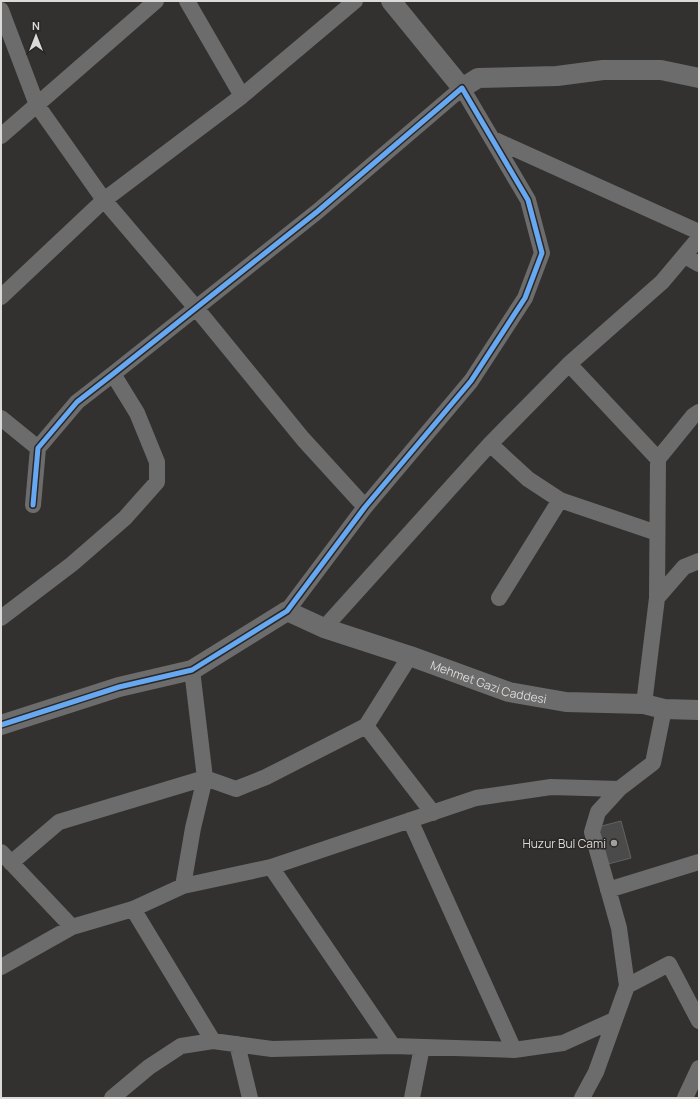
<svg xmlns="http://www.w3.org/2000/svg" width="700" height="1099" font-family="Manrope,sans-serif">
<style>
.building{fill:#4b4a4a;stroke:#636263}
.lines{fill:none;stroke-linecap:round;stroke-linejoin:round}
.minor{stroke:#6c6c6c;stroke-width:16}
.tertiary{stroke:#6c6c6c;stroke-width:20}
.cycleway-casing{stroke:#2a2725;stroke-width:8}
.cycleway{stroke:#66a8f1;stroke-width:5}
.poi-dot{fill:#a09f9d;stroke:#2a2725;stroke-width:1.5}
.labels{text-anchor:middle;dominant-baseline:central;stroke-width:3;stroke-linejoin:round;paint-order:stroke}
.street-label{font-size:12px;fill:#dbdad8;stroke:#2a2725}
.poi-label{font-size:12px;fill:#dbdad8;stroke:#2a2725;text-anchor:end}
</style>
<rect width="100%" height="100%" fill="#333130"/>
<path class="building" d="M621,821L631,858L608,864L598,827Z"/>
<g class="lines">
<path class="minor" d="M187,1L242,96
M1,10L37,105L104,200L196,308L303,439L365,507
M1,136L156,1
M493,139L699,232
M685,256L699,264
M1,297L104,200L242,96L355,1
M569,364L658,459
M1,418L38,448
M490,444L528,479L560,500L657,533
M33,505L38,448L77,402L113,374L318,211L462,88L528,200L542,253L525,298L471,381L365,507L287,611
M499,598L560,500
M657,598L658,459L693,416L699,412
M1,618L72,564L125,518L157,482V462L137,413L113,374
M324,628L490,444L569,364L662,282L699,238
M644,704L657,598L684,567L699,561
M366,726L433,813
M410,820L514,1050
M1,852L72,927
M11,863L59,822L205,778L236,789L266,777L366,726L410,656
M271,867L393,1046
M183,886L193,828L205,778L192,670
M608,890L699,862
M133,909L213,1041
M1,967L72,927L133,909L183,886L271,867L476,798L551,787L619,789
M627,986L669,964L699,1021
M237,1044L250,1098
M112,1098L149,1067L181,1046L213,1041L272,1049L393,1046L514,1050L563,1043L614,1020
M412,1098L422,1047
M582,1098L596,1072L627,986L619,928L592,832L598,812L619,789L653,763L664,709
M685,1098L699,1068"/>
<g class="tertiary">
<path d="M391,1L462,88L478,78L557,76L603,70H661L699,78"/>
<path id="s1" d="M1,725L119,687L192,670L287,611L324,628L410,656L509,692L566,702L644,704L664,709L699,710"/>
</g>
<g class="cycleway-casing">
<path id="cycleway" d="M1,725L119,687L192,670L287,611L365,507L471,381L525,298L542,253L528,200L462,88L318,211L113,374L77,402L38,448L33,505"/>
</g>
<use href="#cycleway" class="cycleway"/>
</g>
<circle class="poi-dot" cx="614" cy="843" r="4"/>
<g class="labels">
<g class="street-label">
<text stroke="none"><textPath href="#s1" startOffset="525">Mehmet Gazi Caddesi</textPath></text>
</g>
<g class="poi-label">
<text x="606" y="843">Huzur Bul Cami</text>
</g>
</g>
<rect width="700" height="1099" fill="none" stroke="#dbdad8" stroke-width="4"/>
<g transform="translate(36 36)" stroke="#2a2725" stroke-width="3" paint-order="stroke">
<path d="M0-3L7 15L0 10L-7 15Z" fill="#dbdad8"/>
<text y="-6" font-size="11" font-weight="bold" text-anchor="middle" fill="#dbdad8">N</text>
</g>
</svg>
